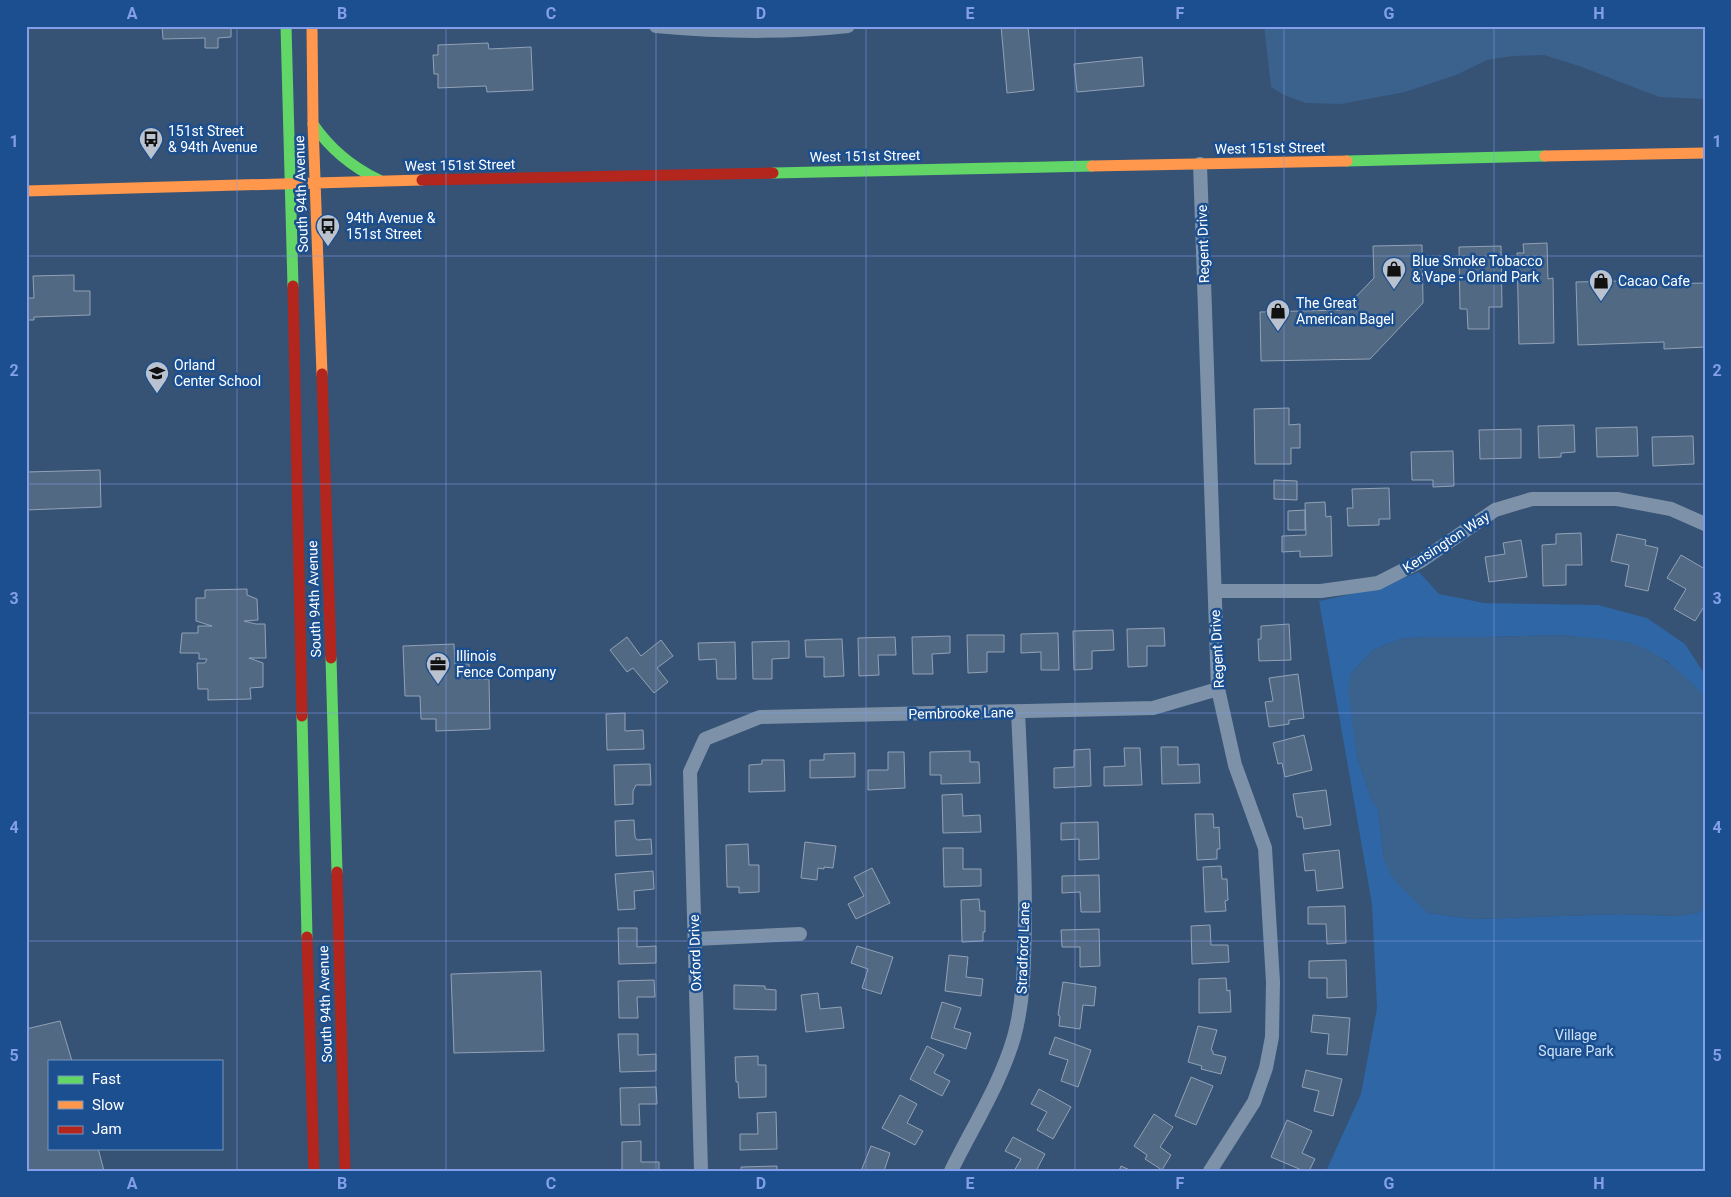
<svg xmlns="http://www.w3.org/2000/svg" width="1731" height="1197" font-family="Roboto,sans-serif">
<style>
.green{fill:#2f66a5}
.water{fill:#3b618d}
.building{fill:#526984;stroke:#92a2b6}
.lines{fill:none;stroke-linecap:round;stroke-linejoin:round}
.street{stroke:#7d92a8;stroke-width:14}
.fast{stroke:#63d668;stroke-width:11}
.slow{stroke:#ff974d;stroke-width:11}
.jam{stroke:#b3261e;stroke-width:11}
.grid{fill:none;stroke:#839eea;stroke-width:1;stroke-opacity:0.55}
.labels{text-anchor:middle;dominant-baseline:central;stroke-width:5;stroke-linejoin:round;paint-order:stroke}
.poi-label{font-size:14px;fill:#fff;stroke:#1b4f8f;text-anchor:start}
.street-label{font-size:14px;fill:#fff;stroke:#1b4f8f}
.park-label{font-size:14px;fill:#cfe3fa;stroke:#1b4f8f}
.neatline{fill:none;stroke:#839eea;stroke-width:2}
.grid-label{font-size:16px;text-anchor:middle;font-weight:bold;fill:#839eea}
</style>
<rect width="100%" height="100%" fill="#365274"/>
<path class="green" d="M1419,572L1439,594L1484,603L1598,605L1647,618L1685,644L1705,675V697L1667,661L1643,648L1630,643L1561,635L1486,637H1421L1400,639L1373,650L1350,675L1357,757L1372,801L1378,809L1384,859L1428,913L1474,919L1620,914L1677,916L1698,913L1705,906V1171H1326L1361,1094L1377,1008L1372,904L1319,601C1354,594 1386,586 1419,572Z"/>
<path class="water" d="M1264,26H1705V99L1659,97L1579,66L1544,55L1513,56L1487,60L1456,75L1405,92L1341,104L1306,103L1284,95L1271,87Z
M1561,635C1583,638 1609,638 1630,643C1659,651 1685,675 1705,697V906L1698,913L1677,916L1620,914L1474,919L1428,913L1396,882L1391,875L1384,859L1378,809L1372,801L1357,757L1348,690L1350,675L1373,650L1400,639L1421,637H1486Z"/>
<path class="building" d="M162,26H231V37L218,38V48H205V38L163,39Z
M1001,26H1028L1034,90L1007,93Z
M488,43L489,49L531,47L533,90L487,92L486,86L438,88V74H434L433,55H438V45Z
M1142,57L1144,86L1077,92L1074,64Z
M1547,243L1548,279L1553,278L1554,343L1519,344L1517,253H1524L1523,244Z
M1422,245L1423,303L1370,359L1261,361L1260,312L1343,310L1374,278L1373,246Z
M1501,246L1502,307H1489V329H1468L1467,309H1460L1459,247Z
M74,275V291H90V315L34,317V320H26V298H34L33,276Z
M1663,280V284L1705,283V347L1664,349V342L1578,345L1576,282Z
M1289,408V425L1300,424V448H1291V464H1255L1254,409Z
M1574,425L1575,452L1561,453V457L1539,458L1538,426Z
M1637,427L1638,456L1597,457L1596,428Z
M1521,429V458L1480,459L1479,430Z
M1693,436L1694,464L1653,466L1652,437Z
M1453,451L1454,486L1433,487V480H1412L1411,452Z
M100,470L101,507L26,510V472Z
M1274,480L1297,481V500L1274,499Z
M1389,488L1390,519H1379V525L1348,526L1347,508H1353L1352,489Z
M1325,502L1326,517L1331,516L1332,556L1300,557V551L1282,552V536L1306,535L1305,503Z
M1305,510V530H1288V511Z
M1581,533L1582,565H1566V585L1543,586L1542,545L1556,544V534Z
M1617,534L1646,540L1645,545L1658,548L1648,591L1625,586L1629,565L1611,561Z
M1521,540L1527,577L1489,582L1485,557L1505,554L1503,543Z
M1681,555L1705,569V605L1695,621L1674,609L1686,589L1667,578Z
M247,589V595L257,599L258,620L244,621L256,624H265L266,658H249L263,663V687L250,688L251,699L208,700V689H198L197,663H205L207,659H199V653H180L182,633H198V626H212L196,621V598H205V590Z
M1289,624L1291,660L1259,661L1258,639H1261V626Z
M1164,628L1165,646H1147V666L1128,667L1127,629Z
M1113,630L1114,650L1092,651V669L1074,670L1073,631Z
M1058,633L1059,670H1041V652L1021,653V634Z
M967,635H1004V652H987V672L968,673Z
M950,636V653L932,654L933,674H913L912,637Z
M627,637L641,656L661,640L673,656L657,668L668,682L654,693L633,668L627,672L610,650Z
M895,637L896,655H878L879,675L859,676L858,638Z
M842,639L844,676L824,677V657H806L805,640Z
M789,641V658L772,659V679H753L752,642Z
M735,642L736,679H717L716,659L699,660L698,643Z
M454,644L455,664H469L470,679H489L490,729L436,731V719H421L420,696H405L403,646Z
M1298,674L1304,718L1289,720V724L1269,727L1265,702L1273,701L1269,678Z
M625,713V731L643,730L644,749L607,750L606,714Z
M1304,735L1312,770L1285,777L1282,763L1278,764L1273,743Z
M1161,747H1178V765L1199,764L1200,783L1162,784Z
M1124,748H1140L1142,785L1104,786V767L1125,766Z
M1090,749L1091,786L1054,788V768L1074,767V750Z
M970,751V762H979L980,783L941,784V775H930V752Z
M888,752H904L905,788L868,790V770H888Z
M855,753V777L810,778V760H824V754Z
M762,760H784L785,791L749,792V765L762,764Z
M650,764L651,785H636L633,791V804L615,805L614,765Z
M1326,790L1331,825L1304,829L1302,817H1297L1293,794Z
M962,794L963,816L980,815L981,832L943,833L942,795Z
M1195,814H1213L1214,828L1219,827L1220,849H1217V859L1197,860Z
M634,820L635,837L637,840L651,839L652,854L616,856L615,821Z
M1098,822L1099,859L1079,860V839L1061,840V823Z
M805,842L836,846L833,868L824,867V869L818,868L817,880L801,878Z
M748,844L749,865H759V892L739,893V887H727L726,845Z
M943,848H963V869H981V886L944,887Z
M1339,850L1343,888L1317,891L1315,870L1305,871L1303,854Z
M1221,866L1222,879H1227L1228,900L1225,901L1226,911L1205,912L1203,867Z
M872,868L890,903L856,919L848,904L864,896L854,877Z
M653,871L654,889L634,891L635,909L618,910L615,874Z
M1099,875L1100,912H1081L1080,892L1062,893V876Z
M979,899L980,911H985V932H983V941L962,942L961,900Z
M1345,906L1346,943L1327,944L1326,924H1308V907Z
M1210,925L1211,945H1228L1229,962L1192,964L1191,926Z
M618,928H637V947L656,946V963L619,964Z
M1099,929L1100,966L1080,967V947H1062L1061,930Z
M857,946L893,957L881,994L862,988L868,969L851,963Z
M949,955L968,957L966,977L983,979L981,996L945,991Z
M1346,960L1347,997L1327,998V978H1309V961Z
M541,971L544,1051L454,1053L451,974Z
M1226,978L1227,991L1230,990L1231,1012L1199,1013V979Z
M654,980L655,997H637L638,1018H619L618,981Z
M1063,982L1096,987L1094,1006L1083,1005L1080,1029L1059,1026L1060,1016L1058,1015Z
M734,985L765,986V989L776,990V1010L734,1009Z
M818,993L820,1009L841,1007L844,1028L806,1032L801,995Z
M942,1002L961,1008L954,1028L971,1033L966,1049L931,1038Z
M1313,1015L1350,1018L1347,1055L1327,1054L1329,1034L1311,1032Z
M60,1021L72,1061H49V1148H98L104,1171H26V1029Z
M1198,1026L1217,1030L1211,1050L1213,1051V1054L1226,1057L1221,1074L1201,1069L1202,1066L1188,1062Z
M618,1034H638V1055L656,1054V1071L620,1072Z
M1055,1037L1091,1050L1078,1087L1061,1081L1068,1060L1049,1054Z
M927,1046L944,1055L934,1073L950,1081L942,1096L910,1079Z
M758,1056V1065H766V1097L739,1098L738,1082H736L735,1057Z
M1306,1070L1342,1079L1333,1116L1314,1111L1319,1091L1302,1087Z
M1191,1077L1213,1086L1196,1125L1175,1116Z
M656,1087L657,1104H639L640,1125H621L620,1088Z
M1039,1089L1071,1107L1053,1139L1037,1130L1047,1112L1031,1104Z
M900,1095L917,1104L907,1123L923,1131L915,1145L882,1128Z
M776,1112L777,1149L740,1150V1134H758L757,1113Z
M1154,1114L1173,1127L1160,1147L1171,1155L1162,1170L1145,1159L1147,1155L1134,1146Z
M1287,1120L1312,1131L1302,1153L1315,1159L1309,1171H1304L1271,1157Z
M1013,1137L1045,1154L1036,1171H1014L1021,1159L1005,1151Z
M641,1141V1162H659V1171H622V1142Z
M871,1146L890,1153L884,1171H861Z
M777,1166V1171H741V1167Z
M1121,1166L1132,1171H1119Z"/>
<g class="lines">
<path class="street" d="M656,26C720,32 785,33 848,26
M1200,164L1218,689L1235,765L1265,848L1273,982L1272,1037L1266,1068L1254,1102L1210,1171
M1215,591H1321L1378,583L1421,561L1495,510L1532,499H1617L1671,509L1705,524
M695,939L800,934
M701,1171L690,772L705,739L760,717L1153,708L1218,689
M951,1171C972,1128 1001,1083 1014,1037C1025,997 1024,957 1025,916C1025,848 1021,779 1018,711"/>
<path class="fast" d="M286,26L293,286
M313,124C330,149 352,167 379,180
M1347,161L1545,156
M773,173L1092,166
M331,658L337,872
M302,716L307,937"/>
<path class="slow" d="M312,26L313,124L322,374
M1545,156L1705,153
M1092,166L1347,161
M26,191L422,180"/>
<path class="jam" d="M422,180L773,173
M293,286L302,716
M322,374L331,658
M337,872L345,1171
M307,937L314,1171"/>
</g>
<path class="grid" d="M237,26V1171M446,26V1171M656,26V1171M866,26V1171M1075,26V1171M1284,26V1171M1494,26V1171M26,256H1705M26,484H1705M26,713H1705M26,941H1705"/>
<defs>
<g id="bus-pin" transform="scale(1.25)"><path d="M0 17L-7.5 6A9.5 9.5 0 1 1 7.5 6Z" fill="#b9c2ce" stroke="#1b4f8f"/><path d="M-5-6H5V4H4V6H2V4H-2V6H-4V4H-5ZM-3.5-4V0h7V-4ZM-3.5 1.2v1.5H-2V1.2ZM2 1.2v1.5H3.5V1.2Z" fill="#111"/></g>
<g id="shop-pin" transform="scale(1.25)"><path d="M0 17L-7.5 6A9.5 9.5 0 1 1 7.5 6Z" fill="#b9c2ce" stroke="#1b4f8f"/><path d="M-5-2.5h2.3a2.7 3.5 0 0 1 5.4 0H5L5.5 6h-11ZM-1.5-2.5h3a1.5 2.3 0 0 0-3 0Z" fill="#111"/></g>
<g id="school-pin" transform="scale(1.25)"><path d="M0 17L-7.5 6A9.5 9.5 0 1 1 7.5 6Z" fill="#b9c2ce" stroke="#1b4f8f"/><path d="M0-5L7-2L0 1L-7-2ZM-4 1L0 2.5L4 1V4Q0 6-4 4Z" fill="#111"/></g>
<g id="office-pin" transform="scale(1.25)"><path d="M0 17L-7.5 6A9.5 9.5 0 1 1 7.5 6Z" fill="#b9c2ce" stroke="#1b4f8f"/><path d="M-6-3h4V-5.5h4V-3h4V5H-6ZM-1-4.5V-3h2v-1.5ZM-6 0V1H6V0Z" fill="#111"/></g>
</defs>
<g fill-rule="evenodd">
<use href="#bus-pin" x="151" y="139"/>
<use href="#bus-pin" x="328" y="226"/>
<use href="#shop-pin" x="1394" y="269"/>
<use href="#shop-pin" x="1601" y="281"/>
<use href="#shop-pin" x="1278" y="311"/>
<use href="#school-pin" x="157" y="373"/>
<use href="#office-pin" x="438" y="664"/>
</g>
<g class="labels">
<g class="poi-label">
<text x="168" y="131">151st Street<tspan x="168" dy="16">&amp; 94th Avenue</tspan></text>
<text x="346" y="218">94th Avenue &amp;<tspan x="346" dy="16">151st Street</tspan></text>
<text x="1412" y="261">Blue Smoke Tobacco<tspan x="1412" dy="16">&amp; Vape - Orland Park</tspan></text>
<text x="1618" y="281">Cacao Cafe</text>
<text x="1296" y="303">The Great<tspan x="1296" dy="16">American Bagel</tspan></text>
<text x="174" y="365">Orland<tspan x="174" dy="16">Center School</tspan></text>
<text x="456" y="656">Illinois<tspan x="456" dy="16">Fence Company</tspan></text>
</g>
<g class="street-label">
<text transform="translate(1270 148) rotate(-1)">West 151st Street</text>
<text transform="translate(865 156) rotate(-1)">West 151st Street</text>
<text transform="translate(460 165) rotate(-1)">West 151st Street</text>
<text transform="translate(301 194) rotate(-92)">South 94th Avenue</text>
<text transform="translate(1203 244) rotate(-92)">Regent Drive</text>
<text transform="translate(1446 542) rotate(-33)">Kensington Way</text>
<text transform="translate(314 599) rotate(-92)">South 94th Avenue</text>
<text transform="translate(1217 649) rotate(-93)">Regent Drive</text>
<text transform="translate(961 713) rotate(-1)">Pembrooke Lane</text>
<text transform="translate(1023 948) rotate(-88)">Stradford Lane</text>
<text transform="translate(695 953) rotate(-92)">Oxford Drive</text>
<text transform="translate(325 1004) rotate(-92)">South 94th Avenue</text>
</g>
<g class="park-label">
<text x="1576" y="1035">Village<tspan x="1576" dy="16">Square Park</tspan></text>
</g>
</g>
<rect width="1731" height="1197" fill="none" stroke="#1b4f8f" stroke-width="55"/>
<rect x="48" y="1060" width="175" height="90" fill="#1b4f8f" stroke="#7695bc"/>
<rect x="58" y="1076" width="25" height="8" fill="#63d668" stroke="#7695bc"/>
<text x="92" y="1084" font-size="15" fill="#ffffff">Fast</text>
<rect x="58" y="1101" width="25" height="8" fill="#ff974d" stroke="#7695bc"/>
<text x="92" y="1110" font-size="15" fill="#ffffff">Slow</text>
<rect x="58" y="1126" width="25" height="8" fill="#b3261e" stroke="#7695bc"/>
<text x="92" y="1134" font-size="15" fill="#ffffff">Jam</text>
<rect x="28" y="28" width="1676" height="1142" class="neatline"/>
<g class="grid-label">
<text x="132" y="19">A</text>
<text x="342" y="19">B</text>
<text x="551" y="19">C</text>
<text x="761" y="19">D</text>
<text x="970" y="19">E</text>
<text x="1180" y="19">F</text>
<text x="1389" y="19">G</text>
<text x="1599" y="19">H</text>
<text x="14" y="147">1</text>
<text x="1717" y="147">1</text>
<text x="14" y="376">2</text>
<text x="1717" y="376">2</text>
<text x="14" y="604">3</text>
<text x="1717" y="604">3</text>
<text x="14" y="833">4</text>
<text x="1717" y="833">4</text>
<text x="14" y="1061">5</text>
<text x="1717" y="1061">5</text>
<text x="132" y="1189">A</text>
<text x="342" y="1189">B</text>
<text x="551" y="1189">C</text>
<text x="761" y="1189">D</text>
<text x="970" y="1189">E</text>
<text x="1180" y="1189">F</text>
<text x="1389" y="1189">G</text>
<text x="1599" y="1189">H</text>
</g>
</svg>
